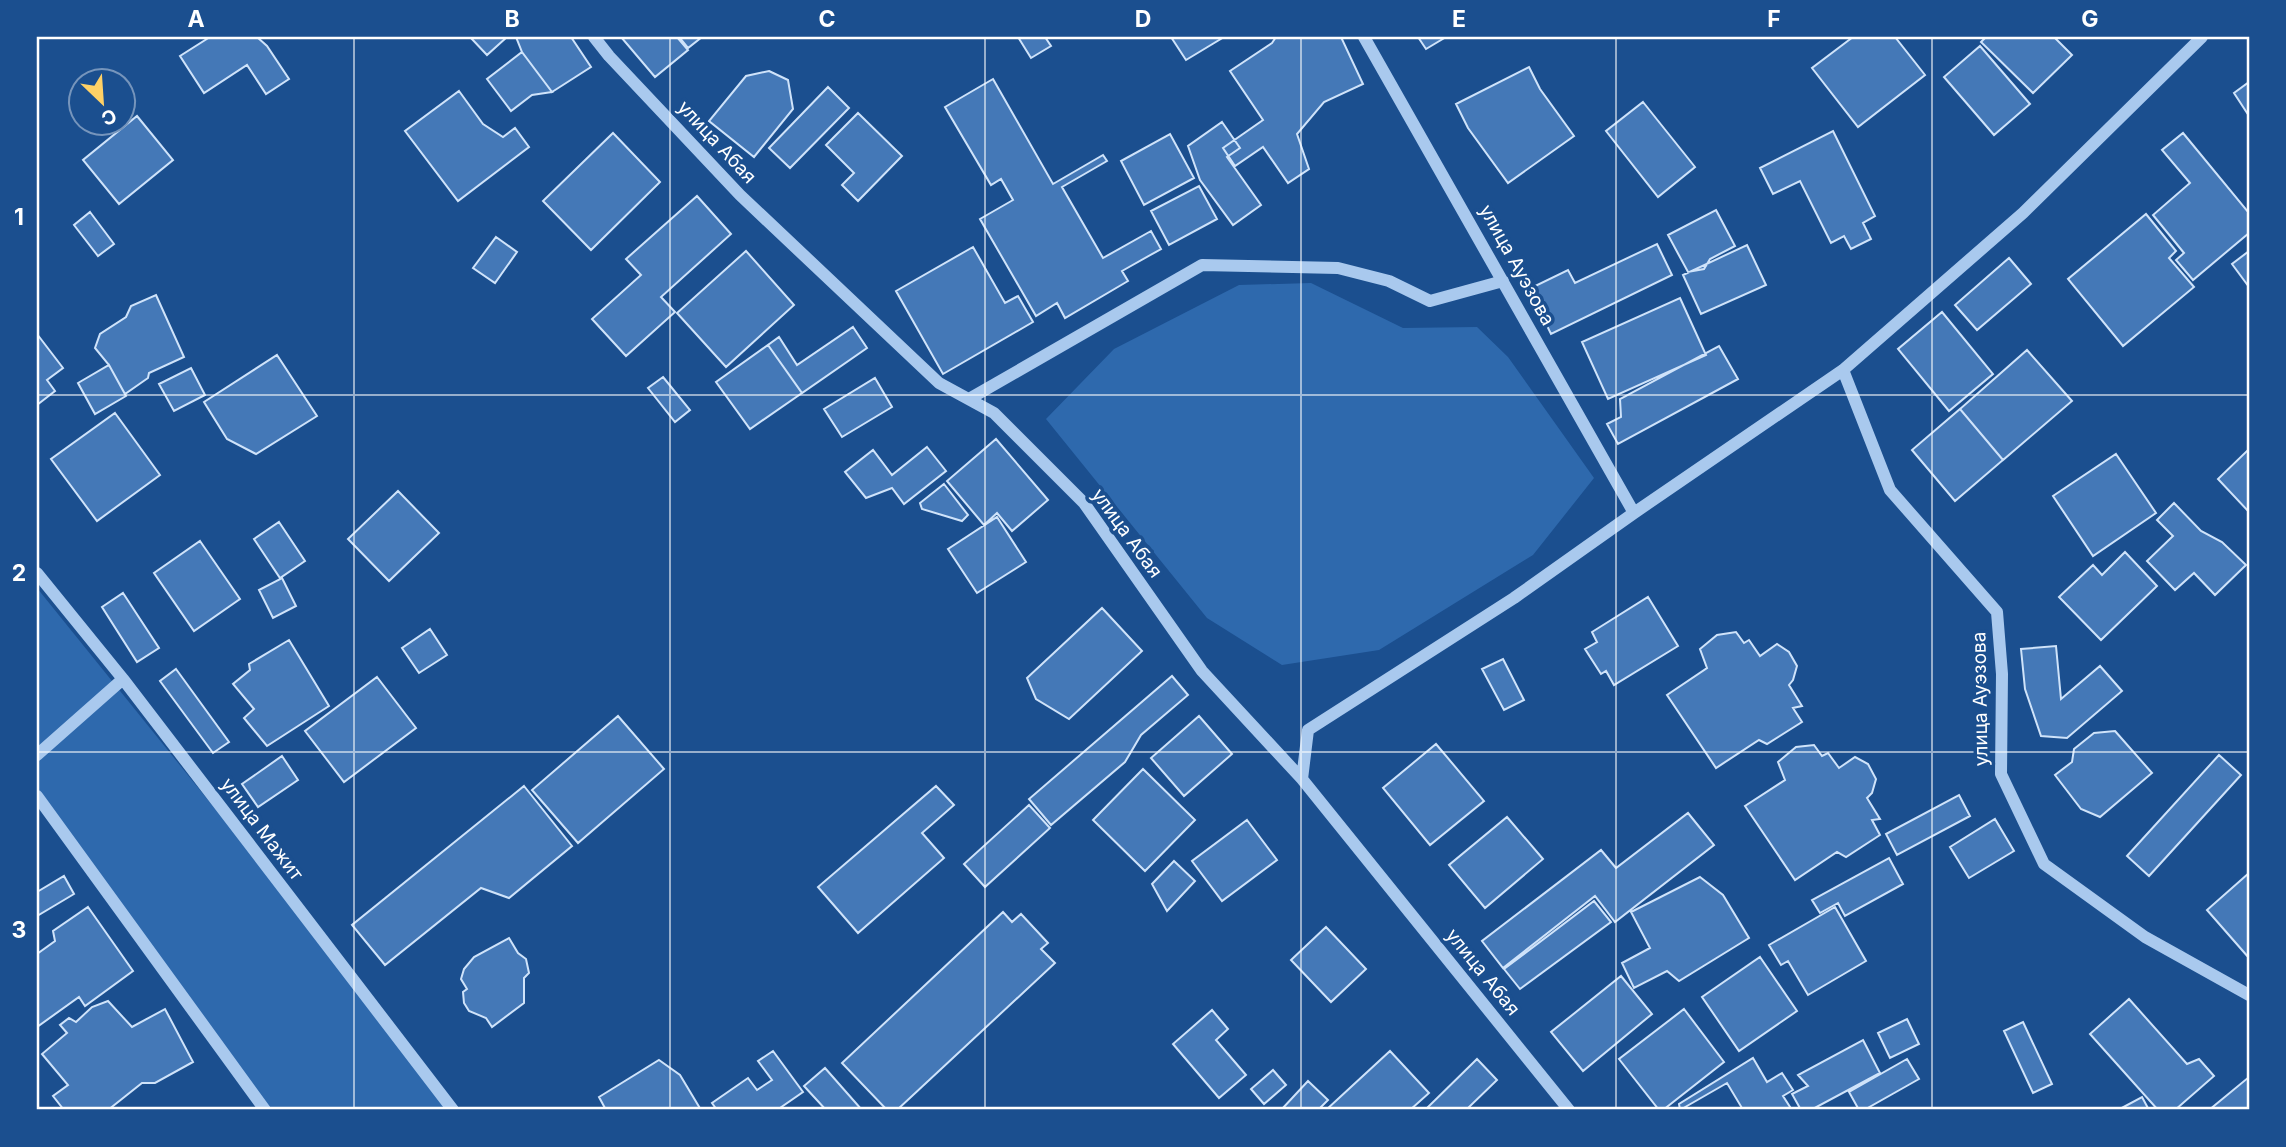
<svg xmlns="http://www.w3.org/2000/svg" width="2286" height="1147" font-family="Inter,sans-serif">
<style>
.green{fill:#2e69ad}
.building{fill:#4478b7;stroke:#cfe3fa;stroke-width:2}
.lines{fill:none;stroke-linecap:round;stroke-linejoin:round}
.minor{stroke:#a9c9ee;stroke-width:12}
.grid{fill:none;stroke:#fff;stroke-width:2;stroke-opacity:0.55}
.labels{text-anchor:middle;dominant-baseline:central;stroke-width:7;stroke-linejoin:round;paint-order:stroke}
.street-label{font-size:19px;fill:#fff;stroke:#1b4f8f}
.neatline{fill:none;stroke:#fff;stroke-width:2.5}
.grid-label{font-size:23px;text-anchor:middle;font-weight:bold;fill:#fff}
</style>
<rect width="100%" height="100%" fill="#1b4f8f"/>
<path class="green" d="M1311,283L1403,328L1477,327L1508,357L1594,478L1533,555L1379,650L1282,665L1207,618L1046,419L1114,349L1239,285Z
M37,588L458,1110H270L37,787Z"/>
<path class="building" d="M210,37H257L267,46L289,79L266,94L247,65L204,93L180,56Z
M470,37H507L487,55Z
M516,37H571L591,67L552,92L522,52Z
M621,37H677L688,50L655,77Z
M679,37H702L688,48Z
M1018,37H1045L1051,46L1031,58Z
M1171,37H1224L1186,60Z
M1276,37H1341L1363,84L1324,102L1297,134L1309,169L1288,183L1263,147L1235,166L1223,148L1263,120L1230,71L1272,43Z
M1418,37H1446L1426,49Z
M1853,37H1895L1925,75L1858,127L1812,68Z
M1986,37H2054L2072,55L2033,93L1981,42Z
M1980,46L2030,104L1994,135L1944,77Z
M522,52L552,92L532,95L511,111L487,79Z
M1529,67L1540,89L1574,136L1508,183L1468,128L1456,104Z
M769,71L788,80L793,109L754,157L709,121L746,76Z
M993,79L1053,184L1103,155L1107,161L1062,187L1103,258L1151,231L1161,249L1122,271L1128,281L1065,318L1057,303L1036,316L980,219L1013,200L1001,179L991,185L945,107Z
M2249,82V116L2234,93Z
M828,87L849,108L790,168L769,148Z
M459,91L483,124L503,137L515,128L529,147L458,201L405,131Z
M1643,102L1695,167L1658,197L1606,131Z
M858,113L902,156L858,201L842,185L854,173L826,145Z
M137,116L173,160L119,204L83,160Z
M1222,122L1240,148L1227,157L1261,205L1233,225L1200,180L1188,146Z
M1833,131L1875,216L1863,223L1871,239L1851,249L1844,236L1831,243L1800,181L1773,194L1760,168Z
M613,133L660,182L591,250L543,201Z
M2183,133L2249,213V233L2193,280L2176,260L2184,253L2153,215L2190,183L2162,150Z
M1170,134L1194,178L1144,205L1121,161Z
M1199,186L1217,219L1169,245L1151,211Z
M697,196L731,234L661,297L675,312L626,356L592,319L641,275L626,259Z
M1716,210L1735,246L1710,259L1704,269L1688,272L1668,235Z
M90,212L114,244L98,256L74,225Z
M2146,214L2176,251L2169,258L2194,287L2123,346L2068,279Z
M496,237L517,252L495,283L473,268Z
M1657,244L1672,275L1551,334L1529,289L1568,270L1575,283Z
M1747,245L1766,285L1701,314L1683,275Z
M973,247L1005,303L1018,296L1033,322L943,374L896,291Z
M746,251L794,305L726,367L677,313Z
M2249,251V287L2232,264Z
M2009,258L2031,284L1977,330L1955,305Z
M156,295L184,357L149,373L148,378L125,394L109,365L95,348L100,334L126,317L131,306Z
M1680,298L1706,355L1608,399L1582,342Z
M1942,312L1993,374L1949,411L1898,349Z
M853,327L867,348L802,393L768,345L779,337L797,365Z
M37,334L63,368L47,380L55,391L37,405Z
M768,345L802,393L750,429L716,382Z
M1719,346L1738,379L1618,444L1607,424L1621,417L1620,399Z
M2027,350L2072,401L2003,460L1960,409Z
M277,355L317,416L256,454L227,439L204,402Z
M109,365L126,396L95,414L78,383Z
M191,368L205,395L174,411L159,384Z
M663,377L690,410L675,422L648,388Z
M875,378L892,407L842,437L824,409Z
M1960,409L2003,460L1955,501L1912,450Z
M115,413L160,475L97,521L51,459Z
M996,439L1048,500L1012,531L997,513L984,525L947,481Z
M927,447L946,471L904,504L892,488L866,498L845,472L873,450L892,475Z
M2249,449V512L2218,479Z
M2116,454L2156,513L2093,556L2053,496Z
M944,484L968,515L962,521L922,509L920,503Z
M398,491L439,533L389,581L348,539Z
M2174,503L2201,531L2222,542L2246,565L2215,595L2194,573L2175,590L2147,561L2173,536L2157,520Z
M997,517L1026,562L977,593L948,549Z
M279,522L305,561L280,578L254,539Z
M200,541L240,599L194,631L154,573Z
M2125,552L2157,586L2101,640L2059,597L2093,565L2102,575Z
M282,578L296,606L273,618L259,590Z
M123,593L159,648L137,662L102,607Z
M1648,597L1678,646L1614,685L1606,671L1601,674L1585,649L1597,642L1592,632Z
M1102,608L1142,651L1069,719L1036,699L1027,678Z
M430,629L447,655L419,673L402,648Z
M1736,632L1744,643L1749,640L1760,656L1777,644L1789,652L1797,666L1793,680L1789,685L1802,706L1793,708L1802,722L1767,744L1759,740L1716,768L1667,695L1707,668L1700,649L1717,635Z
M289,640L329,706L267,746L244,718L254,709L233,684L250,670L249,664Z
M2056,646L2061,699L2100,666L2122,691L2067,738L2041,736L2025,689L2021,649Z
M1503,659L1524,700L1504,710L1482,669Z
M176,669L229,742L213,753L160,681Z
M1172,676L1188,695L1141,735L1125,762L1051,825L1029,799Z
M377,677L416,728L344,782L305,731Z
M618,716L664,769L578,843L532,790Z
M1199,716L1232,754L1184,796L1151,758Z
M2115,731L2152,773L2100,817L2081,809L2055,775L2072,762L2074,749L2094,733Z
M1436,744L1484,801L1430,845L1383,788Z
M1814,745L1822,756L1828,753L1839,768L1855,757L1868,764L1876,779L1872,793L1867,798L1880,819L1872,820L1880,835L1846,857L1837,852L1795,880L1745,806L1785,780L1778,762L1796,747Z
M2219,755L2241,775L2149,876L2127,856Z
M282,756L298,780L258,807L242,784Z
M1143,769L1195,820L1145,871L1093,820Z
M524,786L572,846L509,898L481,888L385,965L352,925Z
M936,786L954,805L922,833L944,858L858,933L818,887Z
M1959,795L1970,816L1897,855L1886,834Z
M1029,805L1050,828L985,887L964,864Z
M1688,813L1714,845L1615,922L1595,896L1503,968L1482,941L1601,850L1616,868Z
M1507,817L1543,859L1485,908L1449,865Z
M1995,819L2014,851L1969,878L1950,847Z
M1247,820L1277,860L1222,901L1192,861Z
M1889,858L1903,884L1845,916L1838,903L1820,913L1812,900Z
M1174,861L1195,881L1167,911L1152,884Z
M2249,873V958L2207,910Z
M64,876L74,894L37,916V892Z
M1700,877L1723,895L1749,938L1679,981L1667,971L1634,988L1622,963L1650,948L1631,912Z
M1594,901L1611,922L1520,989L1504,969Z
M88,907L133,971L85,1006L79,997L37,1027V954L55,941L53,931Z
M1835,907L1866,961L1808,995L1788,961L1781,965L1769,945Z
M1003,912L1012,922L1021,914L1048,943L1041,949L1055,963L897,1110H887L842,1063Z
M1326,927L1366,969L1331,1002L1291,960Z
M509,938L518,953L526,959L529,973L524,978V1003L492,1027L486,1018L469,1011L464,1003L463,992L467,989L461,979L464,969L474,957Z
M1760,957L1797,1011L1739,1051L1702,997Z
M1621,976L1652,1014L1583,1071L1551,1032Z
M2129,999L2187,1064L2199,1059L2214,1076L2175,1110H2158L2090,1034Z
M108,1001L132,1027L165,1009L193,1062L155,1083H142L108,1110H64L53,1096L68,1085L42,1054L67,1033L60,1025L69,1018L76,1022L92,1007Z
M1684,1009L1724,1062L1663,1110H1659L1619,1059Z
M1212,1010L1228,1029L1216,1040L1246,1075L1219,1098L1173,1044Z
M1907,1019L1919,1044L1890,1058L1878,1033Z
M2023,1022L2052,1084L2033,1093L2004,1031Z
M1863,1040L1880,1073L1811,1110H1801L1792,1094L1808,1086L1798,1075Z
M773,1051L803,1092L777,1110H717L712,1103L748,1078L757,1090L772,1080L758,1061Z
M1390,1051L1429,1093L1410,1110H1326Z
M1753,1058L1767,1082L1782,1073L1793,1090L1783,1096L1792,1110H1738L1742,1108L1727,1083L1680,1110L1679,1104Z
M1477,1059L1497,1080L1466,1110H1425Z
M1907,1059L1919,1079L1864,1110H1859L1849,1092Z
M659,1060L680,1075L701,1110H606L599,1097Z
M825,1068L862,1110H826L804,1086Z
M1273,1070L1286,1085L1264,1104L1251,1089Z
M2249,1077V1110H2209Z
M1308,1081L1328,1100L1318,1110H1281Z
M2142,1097L2149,1110H2118Z"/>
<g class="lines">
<path class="minor" d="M594,37L609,56L740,195L939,383L994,413L1084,503L1202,671L1302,779L1569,1110
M1364,37L1634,513
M1843,370L1890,490L1997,612L2002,674L2001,774L2044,864L2145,937L2249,995
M969,399L1202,265L1338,268L1389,281L1430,301L1503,281
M37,573L123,679L453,1110
M37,755L123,679
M1302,779L1308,730L1514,598L1634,513L1843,370L2023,213L2202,37
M37,796L265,1110"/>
</g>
<path class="grid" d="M354,37V1110M670,37V1110M985,37V1110M1301,37V1110M1616,37V1110M1932,37V1110M37,395H2249M37,752H2249"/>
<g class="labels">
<g class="street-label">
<text transform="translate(717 142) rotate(47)">улица Абая</text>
<text transform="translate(1517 265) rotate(61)">улица Ауэзова</text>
<text transform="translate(1127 533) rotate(54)">улица Абая</text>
<text transform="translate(1980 699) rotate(-91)">улица Ауэзова</text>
<text transform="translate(262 829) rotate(53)">улица Мажит</text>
<text transform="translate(1483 972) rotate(51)">улица Абая</text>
</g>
</g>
<rect width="2286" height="1147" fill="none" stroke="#1b4f8f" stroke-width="77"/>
<g transform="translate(102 102) rotate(155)"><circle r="33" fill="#1b4f8f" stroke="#7695bc" stroke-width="2"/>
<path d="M0-5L12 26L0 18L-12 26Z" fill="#ffd166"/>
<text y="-10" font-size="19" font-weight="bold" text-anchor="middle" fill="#ffffff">С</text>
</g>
<rect x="38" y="38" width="2210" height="1070" class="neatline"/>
<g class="grid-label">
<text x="196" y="27">A</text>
<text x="512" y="27">B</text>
<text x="827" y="27">C</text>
<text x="1143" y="27">D</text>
<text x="1459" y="27">E</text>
<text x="1774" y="27">F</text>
<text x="2090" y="27">G</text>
<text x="19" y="225">1</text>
<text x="19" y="581">2</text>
<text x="19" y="938">3</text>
</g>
</svg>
